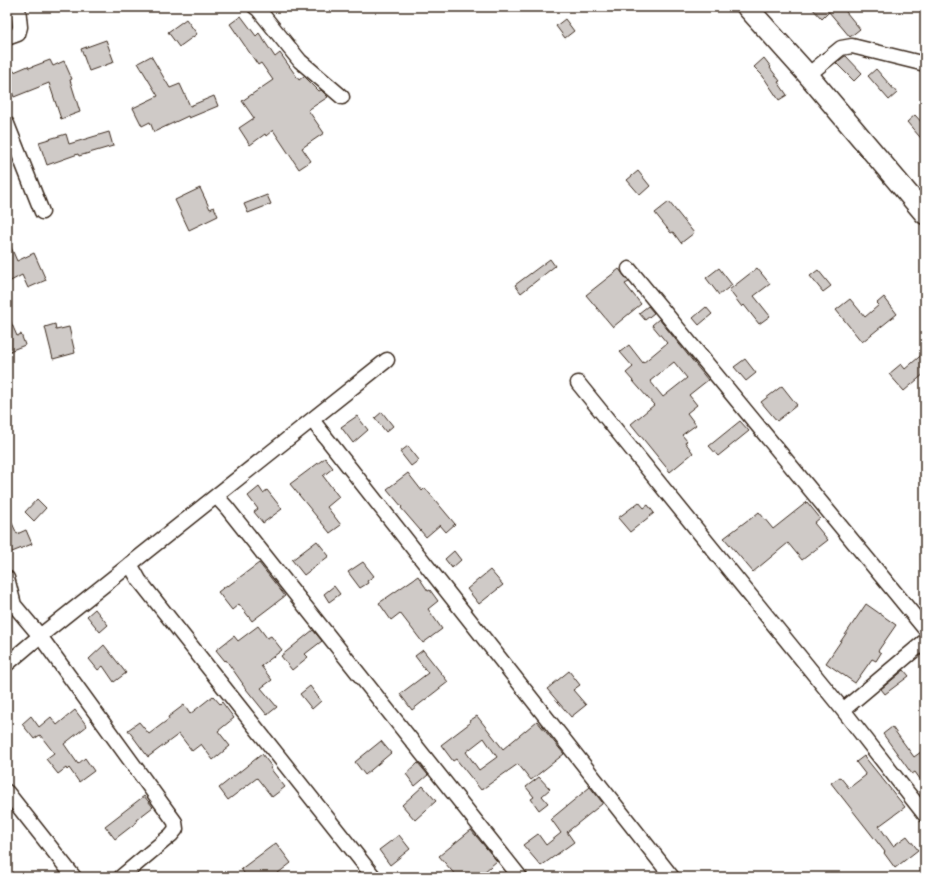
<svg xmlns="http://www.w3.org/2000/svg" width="932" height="884" font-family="'Comic Neue',sans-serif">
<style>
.building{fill:#cfcac7;stroke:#3b2a1e;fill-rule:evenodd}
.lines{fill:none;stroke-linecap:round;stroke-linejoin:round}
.minor-casing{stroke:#3b2a1e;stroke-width:17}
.secondary-casing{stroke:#3b2a1e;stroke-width:23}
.minor{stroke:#fff;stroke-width:14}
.secondary{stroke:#fff;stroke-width:20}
</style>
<rect width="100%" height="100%" fill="#fff"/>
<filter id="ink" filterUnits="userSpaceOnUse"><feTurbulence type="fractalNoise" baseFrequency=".025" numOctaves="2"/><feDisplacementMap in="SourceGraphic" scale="8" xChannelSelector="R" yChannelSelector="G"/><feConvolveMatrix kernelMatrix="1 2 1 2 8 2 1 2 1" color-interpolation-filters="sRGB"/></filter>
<g filter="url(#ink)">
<path class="building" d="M811,7H842L860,29L850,37L829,12L822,19Z
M241,16L256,36L259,33L275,57L280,53L299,80L304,76L319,91L321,90L328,97L308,110L324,133L302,148L311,161L299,169L273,130L266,136L265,134L250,145L239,128L254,118L242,101L273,80L261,63L258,65L230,24Z
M186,19L197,34L179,47L168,32Z
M565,19L574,31L565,38L556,26Z
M106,40L114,62L89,71L81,49Z
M7,55L14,72L28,66L29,68L50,60L53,66L64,61L72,79L70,80L80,112L61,119L49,83L14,97L7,78Z
M151,56L170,88L180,84L190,106L214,96L218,106L189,118L188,116L154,132L150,122L142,126L133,108L158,96L138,63Z
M845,56H846L862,73L854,81L836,63Z
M764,58L771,67L770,68L780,81L778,82L787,95L779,100L762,75L754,67Z
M876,69L897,93L889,100L868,76Z
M915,115L925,126V143L907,122Z
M109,132L113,146L79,156L78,154L47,165L39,142L66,134L69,144Z
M638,171L650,186L640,195L627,180Z
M200,188L210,209L214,207L218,216L189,230L175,200Z
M267,195L271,204L248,213L244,204Z
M669,202L694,233L681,243L673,232L671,233L655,213Z
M7,238L17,261L34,253L46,280L28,288L22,275L7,283Z
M550,259L555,266L521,293L515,285Z
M719,268L732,285L719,295L706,278Z
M757,268L770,284L754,296L770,316L759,324L744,305L742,307L729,290Z
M619,269L629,282L625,284L641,304L613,327L586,295Z
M818,270L831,286L823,292L810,276Z
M884,297L897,314L862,342L836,310L850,299L865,317L879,305L877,303Z
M648,306L654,313L645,320L639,313Z
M706,307L712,314L699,325L693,318Z
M7,313L17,336L21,334L25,345L7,352Z
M659,319L708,380L689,395L697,405L687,413L696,425L682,435L687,441L685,442L693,453L670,472L631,424L654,405L626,373L633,367L620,352L629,345L643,363L667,343L652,325ZM674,362L687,378L663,397L650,381Z
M55,324L56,330L69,327L75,353L53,359L45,327Z
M925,352V373L904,391L889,374L901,364L905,369Z
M745,359L756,373L746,381L734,367Z
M782,386L797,405L777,421L761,402Z
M382,412L393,426L386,432L375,418Z
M357,416L368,430L353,443L341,427Z
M740,421L749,431L718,456L709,446Z
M408,446L419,460L411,466L400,452Z
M325,458L333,468L323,476L339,497L327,507L341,525L330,533L290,484Z
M408,473L422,491L425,488L455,524L446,532L440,525L426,537L401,508L402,507L387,489Z
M259,487L263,493L267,490L282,509L263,523L254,512L258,509L248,496Z
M37,499L46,508L34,521L25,512Z
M639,502L644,508L648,505L654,513L630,532L618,518Z
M807,502L820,518L814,523L828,540L802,560L788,543L753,572L724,538L749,519V520L759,512L773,529Z
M7,512L17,534L26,530L32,544L7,554Z
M317,541L329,556L304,575L292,560Z
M454,551L461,560L452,568L445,559Z
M363,562L374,576L367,581L368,583L360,588L348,572Z
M259,563L285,596L252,621L239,604L232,610L218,592L227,585L228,586Z
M490,570L503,585L479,604L467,589Z
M418,576L428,591L430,590L438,601L428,609L442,629L423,643L400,613L391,620L379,603Z
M334,586L340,594L329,602L324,594Z
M866,604L896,625L878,651L881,653L876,661L872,659L855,683L826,663Z
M95,609L108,625L100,632L87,616Z
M258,626L267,638L271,636L282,650L261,666L272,680L261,688L277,707L267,715L242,684H243L226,660L225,661L216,650L234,636L238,641Z
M313,630L322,641L305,654L308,657L292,670L281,656Z
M104,645L126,673L114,682L103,666L98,670L89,659Z
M423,650L448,682L412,710L400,694L428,673L415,656Z
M904,670L909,676L885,694L881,689Z
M569,671L580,685L573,690L586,705L571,717L547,689Z
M310,686L321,701L312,709L300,694Z
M213,696L220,704L222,702L234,718L218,731L230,746L213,760L201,744L192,751L179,734L148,757L128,730L139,722L149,734L169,719L168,717L184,705L190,714Z
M75,710L87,726L64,744L78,764L85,758L94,771L79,782L69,768L67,770L66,768L58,774L46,759L54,753L40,735L34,739L22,724L31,716L39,727L51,717L57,725Z
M477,716L503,749L537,721L564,754L531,780L518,764L481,790L456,759L453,761L441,745L470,723L469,721ZM484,738L497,757L479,770L466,752Z
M892,727L914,757L925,749V786L915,772L912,774L883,734Z
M381,741L391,753L365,775L355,762Z
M262,754L272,767L270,768L285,787L272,797L257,778L228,800L219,788Z
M864,756L905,807L879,826L893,846L907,836L918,850L895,868L884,853L885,852L831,783L840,777L849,788L866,775L856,762Z
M418,763L428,775L415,786L406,774Z
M539,777L550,789L542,796L548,803L539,810L531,799L534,797L526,787Z
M423,786L436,801L415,820L402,805Z
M590,787L602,802V804L567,832L574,842L541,866L523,845L538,834L546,845L561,833L551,819Z
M144,796L153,807L136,820L137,822L115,839L105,826Z
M471,830L497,861L478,877H457L439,856Z
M399,835L410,849L390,865L379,850Z
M276,843L291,863L273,877H247L241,869Z"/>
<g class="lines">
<g class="minor-casing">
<path id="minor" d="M255,7L258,9L300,61L342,97
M7,38L18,34L20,27L18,7
M808,75L841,48L852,46L925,64
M7,124L42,212
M629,269L925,629
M578,383L843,710L925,815
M312,420L672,877
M216,496L227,508L520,877
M130,564L139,580L374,877
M7,578L14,605L40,636L175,822L176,829L171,835L121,877
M7,664L40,636L387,360
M843,710L925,641
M7,792L74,877"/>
</g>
<g class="secondary-casing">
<path id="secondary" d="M747,7L808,75L925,214"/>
</g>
<use href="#minor" class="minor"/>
<use href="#secondary" class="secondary"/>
</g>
</g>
<rect width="932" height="884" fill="none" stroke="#fff" stroke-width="24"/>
<rect x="12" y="12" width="908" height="860" fill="none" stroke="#3b2a1e" stroke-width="1.5" filter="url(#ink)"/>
</svg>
